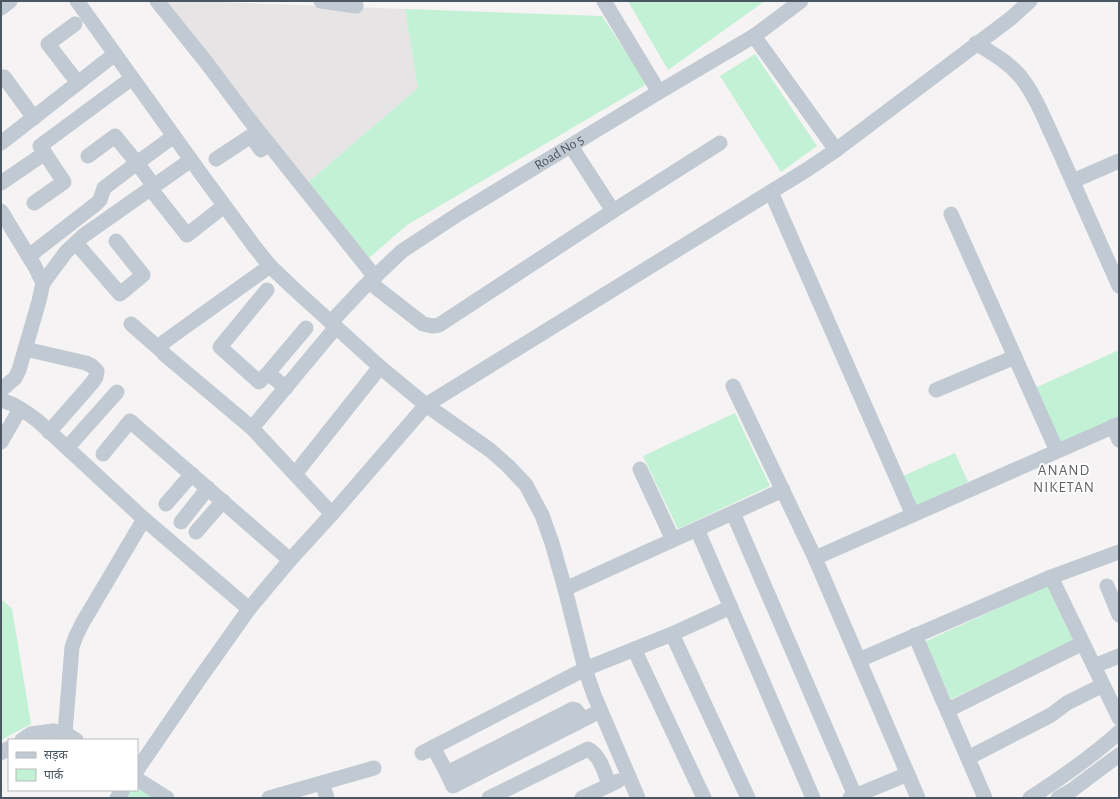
<svg xmlns="http://www.w3.org/2000/svg" width="1120" height="799" font-family="'Alegreya Sans','Noto Sans Devanagari',sans-serif">
<style>
.education{fill:#e6e4e5}
.green{fill:#c3f1d5}
.lines{fill:none;stroke-linecap:round;stroke-linejoin:round}
.minor{stroke:#c1cad2;stroke-width:15}
.labels{text-anchor:middle;dominant-baseline:central;stroke-width:3.5;stroke-linejoin:round;paint-order:stroke}
.street-label{font-size:14px;fill:#4a5661;stroke:#fff}
.neighbourhood-label{font-size:15px;letter-spacing:1px;fill:#5f6368;stroke:#fff}
</style>
<rect width="100%" height="100%" fill="#f5f3f3"/>
<path class="education" d="M160,1H190L405,9L418,88L300,189Z"/>
<path class="green" d="M628,1H765L668,70Z
M405,9L602,16L647,84L407,225L363,263L300,189L418,88Z
M755,54L817,146L781,172L720,76Z
M1119,350V418L1061,444L1035,388Z
M735,413L770,486L678,529L643,456Z
M955,453L968,482L916,506L903,476Z
M1047,586L1074,642L951,699L924,642Z
M1,599L12,609L31,724L1,740Z
M143,789L157,798H125L133,790Z"/>
<g class="lines">
<g class="minor">
<path d="M77,1L199,171L254,246L270,266L292,287L380,367L426,405L490,450L508,466L526,485L542,515L552,543L565,589L585,669L594,695L638,798"/>
<path d="M157,1L206,62L248,118L375,277"/>
<path d="M321,1L356,6"/>
<path d="M604,1L659,92"/>
<path d="M1,8L10,1"/>
<path d="M75,24L48,44L78,83"/>
<path d="M754,36L836,150"/>
<path d="M976,43C992,53 1008,62 1020,76C1036,96 1045,121 1056,144C1077,191 1098,239 1119,286"/>
<path d="M1,79L4,77L34,118"/>
<path d="M1,143L115,54"/>
<path d="M216,159L251,136L261,150"/>
<path d="M1073,181L1119,161"/>
<path d="M1,183L45,153"/>
<path d="M154,186L137,163L174,136"/>
<path d="M150,188L187,235L224,206"/>
<path d="M771,192L913,515"/>
<path d="M34,203L64,182L40,146L132,78"/>
<path d="M1,211L34,265L43,283L39,301L19,370L15,378L1,390"/>
<path d="M613,211L720,143"/>
<path d="M951,214L1057,451"/>
<path d="M76,243L120,294L143,275L116,241"/>
<path d="M29,256L96,204L100,200L104,188L137,163L115,136L88,156"/>
<path d="M369,282L423,324L432,326L439,325L613,211L571,146"/>
<path d="M43,283L66,252L83,236L191,160"/>
<path d="M267,290L220,347L259,382L268,373"/>
<path id="s1" d="M331,322L364,287L402,251L460,213L659,92L754,36L801,1"/>
<path d="M131,324L163,352"/>
<path d="M25,349L86,363L92,366L97,371L96,377L92,383L49,432"/>
<path d="M733,386L815,558L918,798"/>
<path d="M286,388L268,373L306,328"/>
<path d="M936,390L1015,357"/>
<path d="M1,400C15,404 26,412 38,421L144,519L249,609"/>
<path d="M1113,426L1119,440"/>
<path d="M252,428L164,354C161,349 161,346 164,342L270,266"/>
<path d="M1,442L20,409"/>
<path d="M67,448L117,392"/>
<path d="M103,454L130,421L290,560"/>
<path d="M640,469L673,540"/>
<path d="M295,474L380,367"/>
<path d="M166,504L192,474"/>
<path d="M733,513L856,798"/>
<path d="M332,514L252,428L336,327"/>
<path d="M181,522L208,488"/>
<path d="M697,529L813,798"/>
<path d="M196,532L223,501"/>
<path d="M815,558L1119,424"/>
<path d="M1051,577L1119,718"/>
<path d="M1107,586L1119,615"/>
<path d="M565,589L783,490"/>
<path d="M672,634L748,798"/>
<path d="M915,635L943,701L945,705L949,707H954L1083,643"/>
<path d="M634,649L704,798"/>
<path d="M859,660L1051,577L1119,552"/>
<path d="M1094,666L1119,656"/>
<path d="M945,705L985,798"/>
<path d="M583,719L576,710L573,709L447,773L453,786L600,711"/>
<path d="M65,733L72,647L76,636L83,622L144,519"/>
<path d="M22,740L31,734L53,731L65,733L76,740"/>
<path d="M433,747L447,773"/>
<path d="M1,753L9,748"/>
<path d="M422,753L585,669L672,634L731,607"/>
<path d="M968,758L1051,715L1067,703L1103,685"/>
<path d="M137,770L198,681L249,609L290,560L332,514L426,405L808,169L836,150L1010,19L1030,1"/>
<path d="M137,779L167,798"/>
<path d="M322,783L327,798"/>
<path d="M117,798L123,790"/>
<path d="M269,798L374,768"/>
<path d="M489,798L588,749C600,755 605,773 609,785"/>
<path d="M582,798L618,781"/>
<path d="M850,798L908,774"/>
<path d="M1030,798C1061,778 1092,757 1119,732"/>
<path d="M1058,798L1072,790L1119,755"/>
</g>
</g>
<g class="labels">
<g class="street-label">
<text stroke="none"><textPath href="#s1" startOffset="286">Road No 5</textPath></text>
</g>
<g class="neighbourhood-label">
<text x="1064" y="470">ANAND<tspan x="1064" dy="17">NIKETAN</tspan></text>
</g>
</g>
<rect width="1120" height="799" fill="none" stroke="#4a5661" stroke-width="4"/>
<rect x="8" y="739" width="130" height="52" fill="#ffffff" stroke="#b7bbc0"/>
<rect x="16" y="752" width="20" height="6" fill="#c1cad2" stroke="#b7bbc0"/>
<text x="44" y="759" font-size="12" fill="#4a5661">सड़क</text>
<rect x="16" y="769" width="20" height="12" fill="#c3f1d5" stroke="#b7bbc0"/>
<text x="44" y="779" font-size="12" fill="#4a5661">पार्क</text>
</svg>
